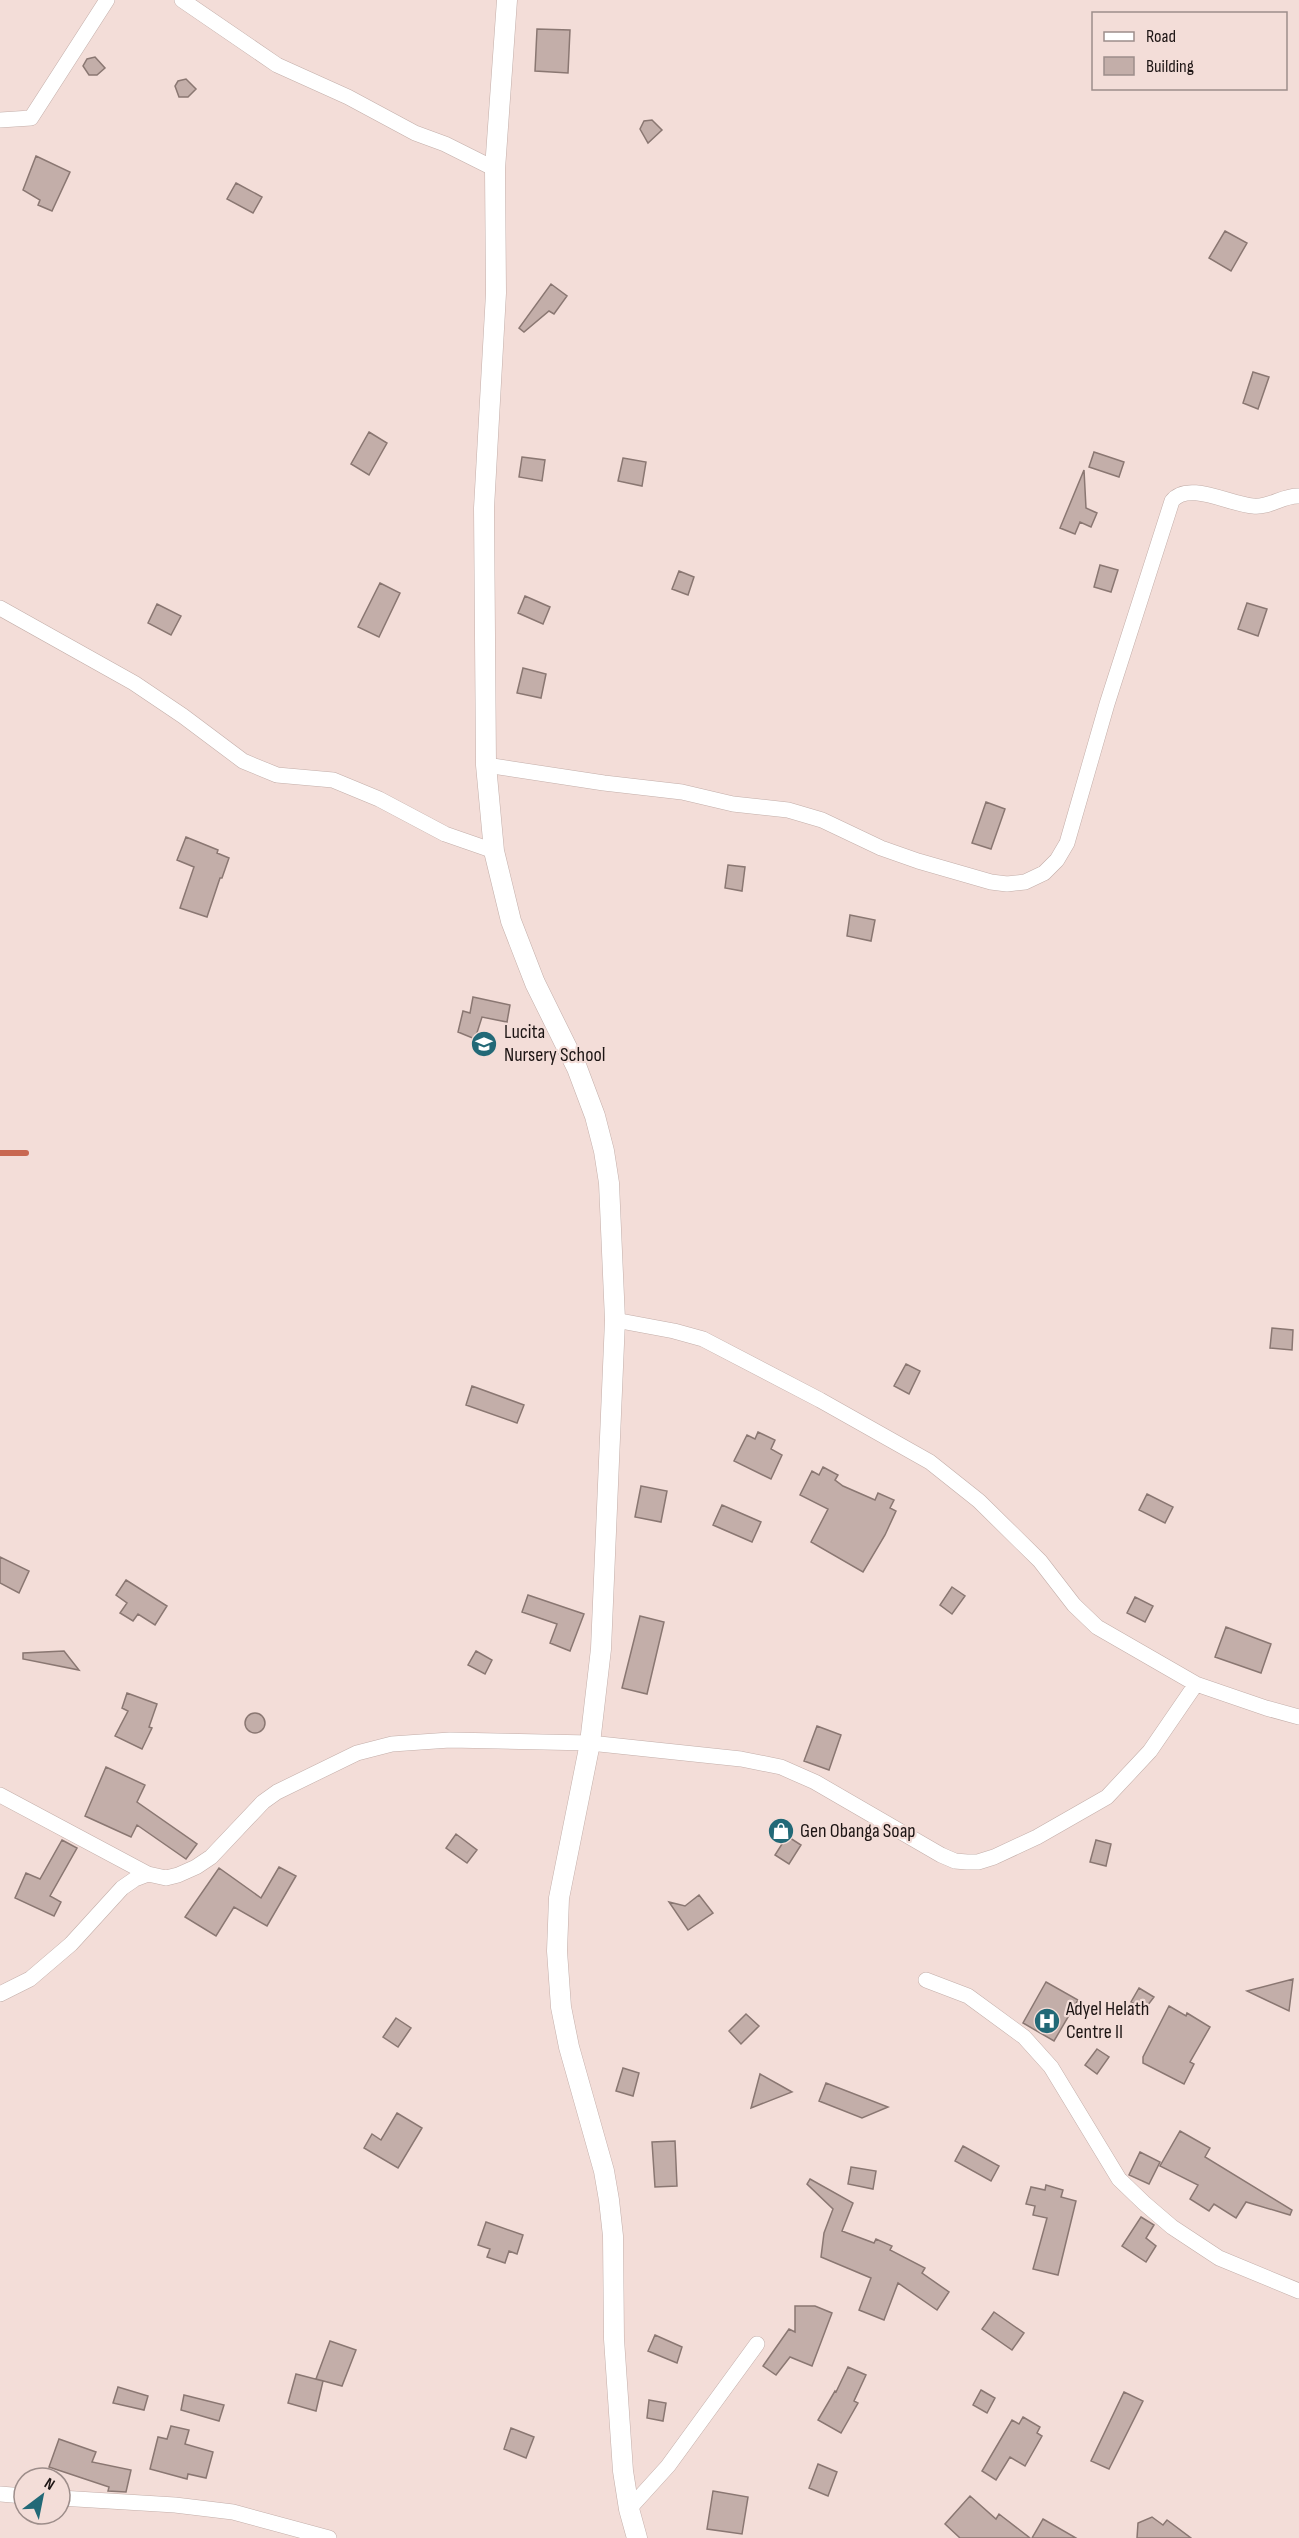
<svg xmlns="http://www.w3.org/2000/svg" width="1299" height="2538" font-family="'Sofia Sans Condensed',sans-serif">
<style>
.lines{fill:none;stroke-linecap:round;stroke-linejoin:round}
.stream{stroke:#c86751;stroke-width:6}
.building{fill:#c3aea9;stroke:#8a7772;stroke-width:1.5}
.minor-casing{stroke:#c3aea9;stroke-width:16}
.tertiary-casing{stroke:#c3aea9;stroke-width:21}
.minor{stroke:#fff;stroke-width:15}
.tertiary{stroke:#fff;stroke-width:20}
.labels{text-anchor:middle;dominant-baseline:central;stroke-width:4.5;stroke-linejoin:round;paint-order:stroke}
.poi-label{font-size:20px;fill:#1d1514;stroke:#f3ddd8;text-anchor:start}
</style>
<rect width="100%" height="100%" fill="#f3ddd8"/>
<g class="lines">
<path class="stream" d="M0,1153H26"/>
</g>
<path class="building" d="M537,29L570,30L568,73L535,71Z
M95,57L105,68L97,75H89L83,66L87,59Z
M186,79L196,89L188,97H179L175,86L178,81Z
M652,120L662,130L648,143L640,129L644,121Z
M36,156L70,172L52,211L38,205L40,200L23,190Z
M236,183L262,197L253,213L227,199Z
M1225,231L1247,243L1231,271L1209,258Z
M551,284L567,296L554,314L549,311L524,332L519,328Z
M1253,372L1269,377L1258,409L1243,403Z
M369,432L387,443L369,475L351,464Z
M1094,452L1124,462L1119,477L1089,467Z
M522,457L545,460L542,481L519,477Z
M623,458L646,462L642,486L618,481Z
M1084,470L1086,508L1097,513L1091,527L1080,522L1075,534L1060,528Z
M1100,565L1118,570L1111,592L1094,587Z
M679,571L694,577L688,595L672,589Z
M380,583L400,593L379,637L358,627Z
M525,596L550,607L543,624L518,613Z
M1247,603L1267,609L1258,636L1238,629Z
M157,604L181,616L171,635L148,623Z
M523,668L546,674L541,698L517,693Z
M986,802L1005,809L991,849L972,843Z
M186,837L218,850L217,853L229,858L222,878H220L207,917L180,908L194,867L177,860Z
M728,865L745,867L742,891L725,888Z
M850,915L875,920L871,941L847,936Z
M473,997L510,1005L507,1022L482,1017L475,1039L458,1032L463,1011L470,1013Z
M1272,1328L1293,1330L1292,1350L1270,1348Z
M906,1364L920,1371L909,1394L894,1386Z
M472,1386L524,1405L517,1423L466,1405Z
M758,1432L775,1440L771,1449L782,1455L771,1479L734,1461L747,1435L755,1439Z
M823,1467L838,1475L835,1480L843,1486L875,1500L878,1493L894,1500L890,1508L896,1511L885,1535L863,1572L811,1542L828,1509L800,1495L812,1471L819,1475Z
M641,1486L667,1491L661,1522L635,1517Z
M1147,1494L1173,1507L1165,1523L1139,1510Z
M722,1505L761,1522L752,1542L713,1525Z
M0,1557L29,1571L19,1593L0,1583Z
M126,1580L167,1606L155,1625L138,1614L133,1621L120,1613L127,1603L116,1595Z
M952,1587L965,1596L952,1614L940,1605Z
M528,1595L584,1614L570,1651L550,1643L557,1624L522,1612Z
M1135,1597L1153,1606L1145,1622L1127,1613Z
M640,1616L664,1622L647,1694L622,1688Z
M1226,1627L1271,1644L1261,1673L1215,1657Z
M64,1651L79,1670L23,1659V1653Z
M476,1651L492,1660L485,1674L468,1665Z
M127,1693L157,1704L149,1727L152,1728L142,1749L115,1736L128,1711L122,1708Z
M245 1723a10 10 0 1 1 20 0a10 10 0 1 1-20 0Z
M817,1726L841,1735L829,1770L804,1761Z
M106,1767L145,1785L137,1802L197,1844L186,1859L137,1825L131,1837L85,1816Z
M456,1834L477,1850L467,1863L446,1848Z
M787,1836L801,1845L789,1864L775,1855Z
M62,1840L77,1848L50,1896L61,1902L54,1916L15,1898L26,1873L40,1879Z
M1096,1840L1111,1844L1106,1866L1090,1862Z
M279,1867L296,1876L267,1926L234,1907L216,1936L185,1917L219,1868L261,1898Z
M699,1895L713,1913L688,1930L669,1902L685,1906Z
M1293,1979L1289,2011L1247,1991Z
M1046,1982L1078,2000L1054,2041L1023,2023Z
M1139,1988L1154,1997L1144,2010L1131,2002Z
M1169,2006L1186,2016L1187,2013L1210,2027L1190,2062L1194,2064L1184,2084L1143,2063V2057Z
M746,2014L759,2026L741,2044L729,2031Z
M396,2018L411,2028L398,2047L383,2037Z
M1097,2049L1109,2057L1097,2074L1085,2065Z
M623,2068L639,2073L633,2096L616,2091Z
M760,2074L792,2092L751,2108Z
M826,2083L888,2107L862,2118L819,2101Z
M397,2113L422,2128L398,2168L364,2148L372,2134L381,2140Z
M1180,2131L1210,2148L1205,2157L1292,2210L1290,2215L1246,2202L1236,2218L1214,2204L1209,2211L1190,2199L1198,2185L1160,2166Z
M675,2141L677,2186L655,2187L652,2142Z
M963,2146L999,2166L991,2181L955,2161Z
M1140,2152L1160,2162L1149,2184L1129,2175Z
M851,2167L876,2171L873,2189L848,2184Z
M810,2179L853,2203L842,2231L874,2243L876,2239L892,2246L890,2250L925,2268L922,2273L949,2292L937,2310L898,2283L884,2320L859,2310L871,2278L821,2257L824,2233L833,2209L807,2184Z
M1046,2185L1063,2190L1061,2197L1076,2201L1058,2275L1033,2269L1047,2218L1033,2215L1035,2206L1026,2204L1031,2187L1045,2190Z
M1141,2217L1154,2225L1146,2238L1156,2246L1146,2262L1122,2246Z
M486,2222L523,2235L517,2254L509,2251L505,2263L487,2257L490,2249L478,2245Z
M795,2306H815L832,2313L812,2366L790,2357L776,2375L763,2366L789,2329L795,2332Z
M994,2312L1024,2333L1012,2350L982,2329Z
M655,2335L682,2347L677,2363L648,2351Z
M330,2341L356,2350L342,2386L316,2379Z
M848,2367L866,2375L854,2401L858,2403L841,2433L818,2420L835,2391L836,2392Z
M296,2374L323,2381L316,2411L288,2403Z
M118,2387L148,2396L144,2410L113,2403Z
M981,2390L995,2398L987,2413L973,2405Z
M1124,2392L1143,2401L1109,2469L1091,2461Z
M184,2395L224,2405L219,2421L181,2410Z
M649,2400L666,2403L663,2421L647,2418Z
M1023,2417L1040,2427L1037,2433L1042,2436L1025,2466L1010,2457L996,2480L982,2471L1012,2420L1019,2424Z
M171,2426L189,2430L185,2444L213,2452L206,2478L188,2474L187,2479L150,2469L158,2437L167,2439Z
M511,2428L534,2437L526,2458L504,2449Z
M59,2439L96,2452L92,2462L131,2470L126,2492L108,2491L109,2487L49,2467Z
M818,2464L837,2472L828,2496L809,2488Z
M713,2491L748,2497L742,2534L707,2529Z
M970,2496L996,2519L999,2514L1030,2538H960L945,2524Z
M1152,2517L1163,2525L1167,2520L1191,2538H1137L1138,2523Z
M1043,2519L1076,2538H1032Z"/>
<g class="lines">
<g class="minor-casing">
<path id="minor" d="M182,0L277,65L348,97L415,133L445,144L495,169
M0,120L31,118L107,0
M0,608L134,683L183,716L243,761L277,775L333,780L379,799L445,834L494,851
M486,765L604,783L682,792L733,804L788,810L822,820L881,848L918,861L991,882L1007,884L1025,882L1044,873L1057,860L1067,843L1107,704L1172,501C1188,480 1231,505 1253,506C1270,508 1283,495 1299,496
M615,1320L674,1331L703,1339L820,1400L930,1462L979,1501L1040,1561L1074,1605L1097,1627L1196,1684L1266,1708L1299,1717
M0,1795L148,1874
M926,1980L968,1996L1024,2037L1051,2067L1119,2179L1144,2203L1172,2227L1219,2258L1299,2291
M0,1994L30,1979L71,1944L122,1888L135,1879L148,1874L166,1878L178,1875L196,1867L211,1857L263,1802L277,1792L357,1753L392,1744L450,1740L590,1743L741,1759L781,1767L815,1782L941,1855L955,1861L967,1862H978L994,1857L1037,1837L1107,1797L1150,1751L1196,1684
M0,2494L24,2496
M60,2498L175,2505L233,2512L329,2538
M629,2509L668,2466L757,2344"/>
</g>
<g class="tertiary-casing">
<path id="tertiary" d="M507,0L495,169L496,293L484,508L486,765L494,851L511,921L535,983L577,1068L595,1116L604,1151L609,1183L615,1320L601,1649L590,1743L559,1898L557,1951L561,2007L569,2047L604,2171L609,2200L613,2236L614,2339L623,2471L629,2509L637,2538"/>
</g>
<use href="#minor" class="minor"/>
<use href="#tertiary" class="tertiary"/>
</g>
<defs>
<g id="school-disc" transform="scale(1.35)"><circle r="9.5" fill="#226977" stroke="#f3ddd8"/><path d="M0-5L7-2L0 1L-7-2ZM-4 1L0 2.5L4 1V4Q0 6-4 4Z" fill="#fff"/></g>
<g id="shop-disc" transform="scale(1.35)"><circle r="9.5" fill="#226977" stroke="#f3ddd8"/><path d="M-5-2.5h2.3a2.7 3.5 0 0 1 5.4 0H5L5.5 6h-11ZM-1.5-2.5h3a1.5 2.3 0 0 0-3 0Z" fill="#fff"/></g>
<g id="hospital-disc" transform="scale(1.35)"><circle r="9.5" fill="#226977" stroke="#f3ddd8"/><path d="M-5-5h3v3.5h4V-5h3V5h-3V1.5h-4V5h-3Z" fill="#fff"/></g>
</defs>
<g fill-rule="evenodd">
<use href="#school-disc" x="484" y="1044"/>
<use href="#shop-disc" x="781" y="1831"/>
<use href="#hospital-disc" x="1047" y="2021"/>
</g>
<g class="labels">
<g class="poi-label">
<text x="504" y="1032">Lucita<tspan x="504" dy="23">Nursery School</tspan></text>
<text x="800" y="1831">Gen Obanga Soap</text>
<text x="1066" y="2009">Adyel Helath<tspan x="1066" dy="23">Centre II</tspan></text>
</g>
</g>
<rect x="1092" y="12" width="195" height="78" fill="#f3ddd8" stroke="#9d8d8a" stroke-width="1.5"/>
<rect x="1104" y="32" width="30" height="9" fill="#ffffff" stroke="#9d8d8a" stroke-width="1.5"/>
<text x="1146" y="42" font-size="18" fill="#1d1514">Road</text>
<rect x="1104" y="57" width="30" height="18" fill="#c3aea9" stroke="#9d8d8a" stroke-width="1.5"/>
<text x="1146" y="72" font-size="18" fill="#1d1514">Building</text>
<g transform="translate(42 2496) rotate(32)"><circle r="28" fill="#f3ddd8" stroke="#9d8d8a" stroke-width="1.5"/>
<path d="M0-4.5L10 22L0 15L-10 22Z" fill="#226977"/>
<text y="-9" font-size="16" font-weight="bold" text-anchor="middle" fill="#1d1514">N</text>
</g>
</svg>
